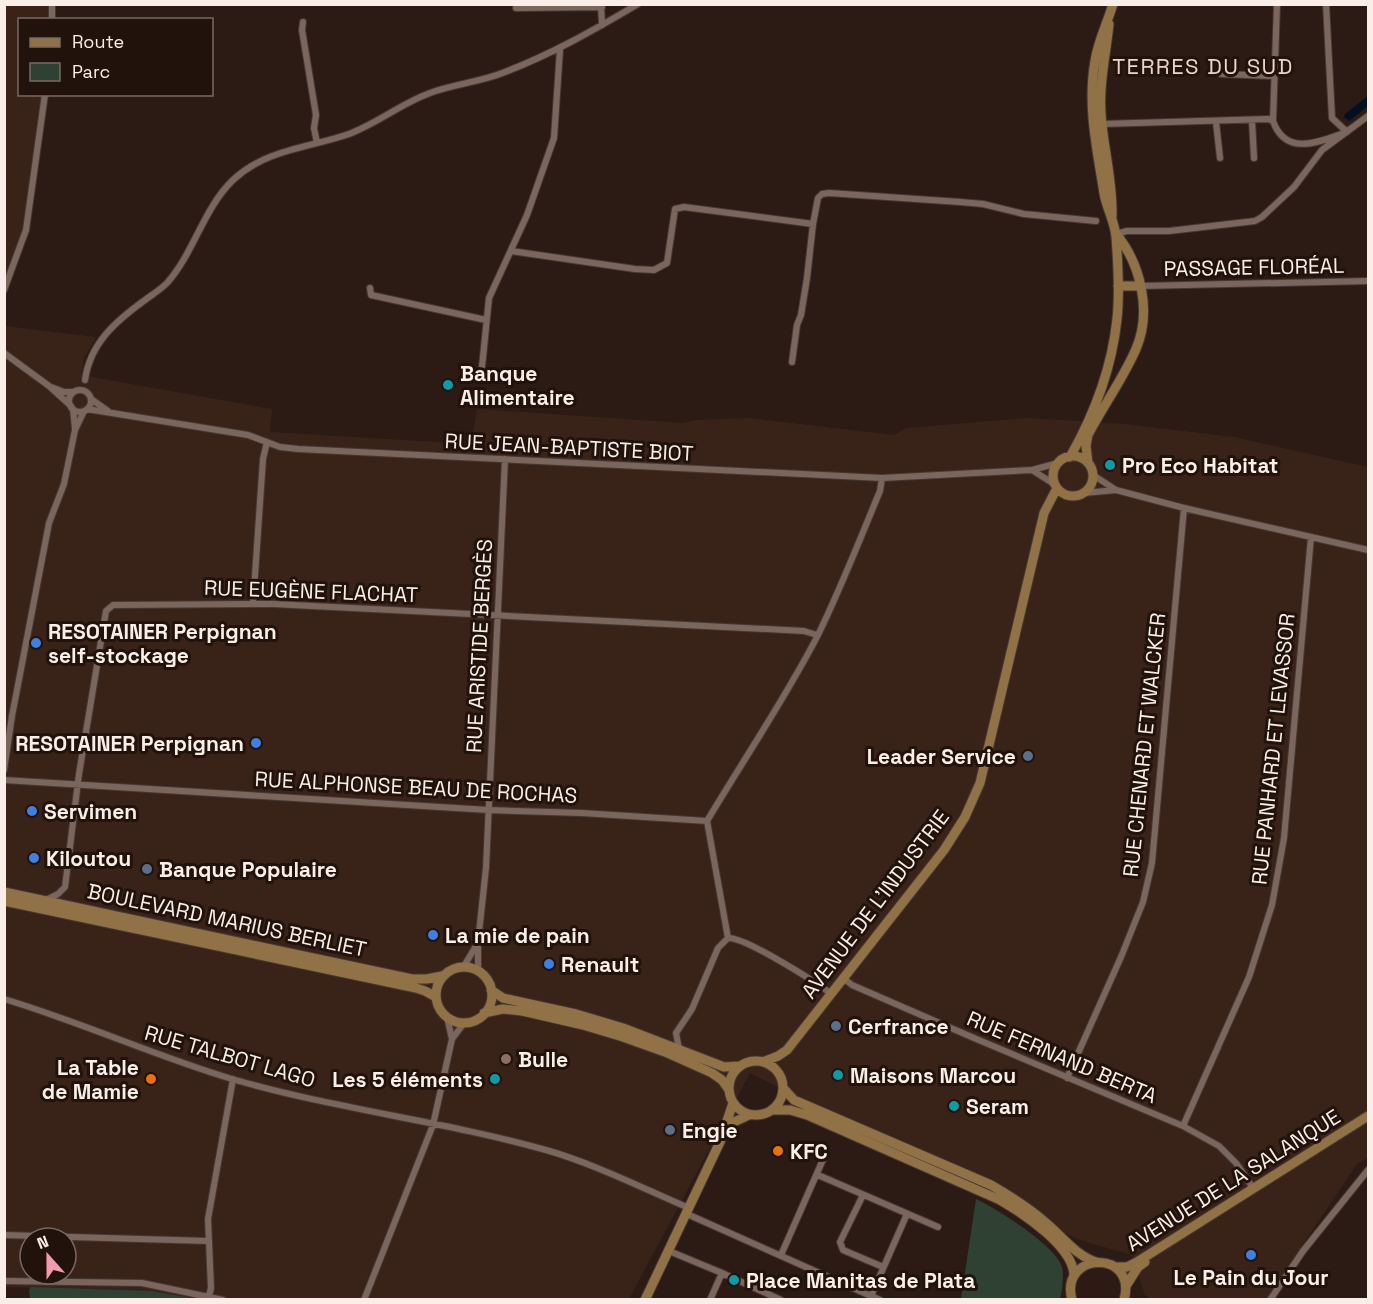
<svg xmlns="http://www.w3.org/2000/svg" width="1373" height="1304" font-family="'Space Grotesk',sans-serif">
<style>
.built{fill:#392319;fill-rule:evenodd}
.green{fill:#2f4132}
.water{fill:#001020}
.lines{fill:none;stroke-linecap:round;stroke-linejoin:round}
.street-casing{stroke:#463835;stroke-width:8}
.secondary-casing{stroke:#463835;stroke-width:11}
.street{stroke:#7a665d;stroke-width:6}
.secondary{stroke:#917246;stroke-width:9}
.culture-dot{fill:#0f9aa8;stroke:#21120b;stroke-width:2}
.shop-dot{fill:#3f7fe0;stroke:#21120b;stroke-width:2}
.service-dot{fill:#5c6f8a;stroke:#21120b;stroke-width:2}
.education-dot{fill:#8d6e63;stroke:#21120b;stroke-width:2}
.food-dot{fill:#e8710a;stroke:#21120b;stroke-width:2}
.labels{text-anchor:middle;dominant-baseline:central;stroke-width:6;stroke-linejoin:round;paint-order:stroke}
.street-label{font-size:21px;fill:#faeee8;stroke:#21120b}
.poi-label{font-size:21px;font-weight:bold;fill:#faeee8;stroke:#21120b;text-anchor:start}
.neighbourhood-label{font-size:22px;letter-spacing:1.5px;fill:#ebd4ca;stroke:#21120b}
</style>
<rect width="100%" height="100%" fill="#2b1b14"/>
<path class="built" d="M5,5H51L50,19L20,20V94L46,95L25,224L5,289Z
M5,326L96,337L84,358L81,375L272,409L270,432L471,444L477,409L683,423L696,420L749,418L894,435L906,428L1027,418L1125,424L1234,437L1368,467V1158L1357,1164L1266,1299H1151L1145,1295L1131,1255L1077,1239L750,1073L629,1299L196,1300L153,1291L5,1287ZM30,1238H66V1274H30Z"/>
<path class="green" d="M976,1199C996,1208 1056,1246 1062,1267C1064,1274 1062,1293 1060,1299H961Z
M31,1287L153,1291L196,1299H30L29,1290Z"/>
<path class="water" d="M1368,96V106L1349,121L1344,117L1345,114Z"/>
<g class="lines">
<g class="street-casing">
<path id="street" d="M601,5L602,25
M516,8L602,7
M52,20V4
M303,22L302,30L316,115L314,128L317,143
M1221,74L1274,76
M1252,121L1254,158
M1273,121L1277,4
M1216,122L1220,158
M1102,124L1268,119L1273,121C1286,158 1321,141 1347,132L1332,118L1326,4
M1116,234L1127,231H1169L1255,221L1262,217L1294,187L1322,150L1368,116
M511,251L635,269L654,270L667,263L675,209L684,207L813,224L818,198L822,194L829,193L960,202L983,204L1024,214L1096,221
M1140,286L1368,281
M370,288L371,295L486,320
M4,290L26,230L45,94
M4,353L49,386L71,406
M792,362L797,325L801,315L807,278L813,224
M482,367L489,298L527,215L554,138L560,49
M85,380C90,343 116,321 145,300C153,294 160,290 167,283C194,253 203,209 233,180C266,149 309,148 349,134C378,123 402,103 430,93C454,84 481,82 505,72C552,54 594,30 638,4
M51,387L64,392H74
M69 401a11 11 0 1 1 22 0a11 11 0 1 1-22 0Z
M91,399L108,411
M73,409L75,429
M87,409L248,435L280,447L298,449L882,478L1032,470
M1054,484L1032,470L1058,463
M1116,490L1184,508L1368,550
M1084,493L1116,490L1093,475
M253,604L263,459L267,442
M4,770L12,716L49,523L64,484L75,430L84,411
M4,780L488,810L582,813L707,821L728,938
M707,821C744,759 785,699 818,635C841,588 860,539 880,491L882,478
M46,900L58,894L65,887L79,774L106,611L113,605L273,604L804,631L817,635
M464,966L476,946
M478,970V942L486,868L505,459
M843,978L852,985L974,1038L1183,1126L1219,1146L1236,1163L1253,1188
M4,999C81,1022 155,1056 232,1079C335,1109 443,1121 546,1150C595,1164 642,1188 689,1208
M447,1017L452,1039
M679,1049L676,1033L692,1009L718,948L728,938C745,937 814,981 830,993
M1067,1078L1121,957L1143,902L1152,863L1184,508
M1183,1126L1249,977L1272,905L1284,838L1311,537
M818,1175L938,1227
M863,1195L840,1242L843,1250L883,1267
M687,1214L880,1300
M4,1235L208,1241
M669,1251L722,1273
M781,1255L825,1155
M4,1281L142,1283L223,1300
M209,1296L211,1288L208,1219L233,1079
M871,1296L907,1214
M364,1300L433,1125L452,1039L464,1023
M710,1300L722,1273L781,1300
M1270,1300L1303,1251L1368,1170"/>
</g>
<g class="secondary-casing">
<path id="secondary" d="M1109,24C1106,54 1099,83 1101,113C1103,147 1113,181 1112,216
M1118,286H1140
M1053 476a20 20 0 1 1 40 0a20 20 0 1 1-40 0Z
M1070,457C1094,415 1112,367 1117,319C1120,292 1118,263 1116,237C1115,222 1106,207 1104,193C1097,149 1087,105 1095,61C1098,41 1107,24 1113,4
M1088,463L1086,446L1088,435C1103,406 1123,379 1136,349C1152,312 1141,264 1116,234
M4,892L412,979H427L442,976
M4,901L416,988L425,991L436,997
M436 995a28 28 0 1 1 56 0a28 28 0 1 1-56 0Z
M491,990L503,998L576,1014L623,1028L724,1067L740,1066
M484,1013L503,1009L522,1011L583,1025L623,1037L665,1052L712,1073L722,1080L729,1090
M729 1088a27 27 0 1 1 54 0a27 27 0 1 1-54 0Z
M763,1062L778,1056L787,1050L944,850L965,817L980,783L1044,513L1057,488
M784,1089L794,1100L991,1185C1010,1196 1028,1207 1045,1222C1062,1236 1075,1255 1096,1262
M774,1110H790L807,1115L1000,1200C1024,1214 1074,1247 1074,1276
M728,1130L734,1122L749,1115
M1115,1267H1127L1137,1262L1368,1116
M1126,1286L1138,1267L1145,1262
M645,1300L720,1142L733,1103
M1072,1300C1059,1251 1138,1249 1124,1300"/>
</g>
<use href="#street" class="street"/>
<use href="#secondary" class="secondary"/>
</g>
<g class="culture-dot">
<circle cx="448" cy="385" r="6"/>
<circle cx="1110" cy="465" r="6"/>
<circle cx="838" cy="1075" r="6"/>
<circle cx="495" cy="1079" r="6"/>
<circle cx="954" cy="1106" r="6"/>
<circle cx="734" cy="1280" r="6"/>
</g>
<g class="shop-dot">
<circle cx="36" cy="643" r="6"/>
<circle cx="256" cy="743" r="6"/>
<circle cx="32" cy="811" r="6"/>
<circle cx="34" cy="858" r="6"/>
<circle cx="433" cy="935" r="6"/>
<circle cx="549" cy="964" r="6"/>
<circle cx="1251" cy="1255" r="6"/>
</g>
<g class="service-dot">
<circle cx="1028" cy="756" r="6"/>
<circle cx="147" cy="869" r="6"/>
<circle cx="836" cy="1026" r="6"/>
<circle cx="670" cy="1130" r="6"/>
</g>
<circle class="education-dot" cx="506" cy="1059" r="6"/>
<g class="food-dot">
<circle cx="151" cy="1079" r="6"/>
<circle cx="778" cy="1151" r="6"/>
</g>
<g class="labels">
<g class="street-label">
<text transform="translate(1254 267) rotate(-1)">PASSAGE FLORÉAL</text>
<text transform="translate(569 447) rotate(3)">RUE JEAN-BAPTISTE BIOT</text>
<text transform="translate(311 591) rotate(2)">RUE EUGÈNE FLACHAT</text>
<text transform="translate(479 646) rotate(-87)">RUE ARISTIDE BERGÈS</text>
<text transform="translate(1144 745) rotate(-84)">RUE CHENARD ET WALCKER</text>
<text transform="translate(1273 749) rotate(-84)">RUE PANHARD ET LEVASSOR</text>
<text transform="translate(416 787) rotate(3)">RUE ALPHONSE BEAU DE ROCHAS</text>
<text transform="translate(875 904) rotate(-53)">AVENUE DE L'INDUSTRIE</text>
<text transform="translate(227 920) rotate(12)">BOULEVARD MARIUS BERLIET</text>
<text transform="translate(230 1056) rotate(16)">RUE TALBOT LAGO</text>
<text transform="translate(1062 1057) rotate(23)">RUE FERNAND BERTA</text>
<text transform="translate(1233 1180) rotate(-32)">AVENUE DE LA SALANQUE</text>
</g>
<g class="poi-label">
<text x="460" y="373">Banque<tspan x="460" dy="24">Alimentaire</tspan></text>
<text x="1122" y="465">Pro Eco Habitat</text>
<text x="48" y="631">RESOTAINER Perpignan<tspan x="48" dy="24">self-stockage</tspan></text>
<text x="244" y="743" text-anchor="end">RESOTAINER Perpignan</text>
<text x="1016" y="756" text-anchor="end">Leader Service</text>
<text x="44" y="811">Servimen</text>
<text x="46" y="858">Kiloutou</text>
<text x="159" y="869">Banque Populaire</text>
<text x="445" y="935">La mie de pain</text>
<text x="561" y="964">Renault</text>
<text x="848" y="1026">Cerfrance</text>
<text x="518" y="1059">Bulle</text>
<text x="139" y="1067" text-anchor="end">La Table<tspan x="139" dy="24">de Mamie</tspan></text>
<text x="850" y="1075">Maisons Marcou</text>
<text x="483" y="1079" text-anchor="end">Les 5 éléments</text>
<text x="966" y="1106">Seram</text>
<text x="682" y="1130">Engie</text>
<text x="790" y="1151">KFC</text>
<text x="1251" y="1277" text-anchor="middle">Le Pain du Jour</text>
<text x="746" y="1280">Place Manitas de Plata</text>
</g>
<g class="neighbourhood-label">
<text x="1203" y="66">TERRES DU SUD</text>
</g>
</g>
<rect width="1373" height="1304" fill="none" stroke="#faeee8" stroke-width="12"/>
<rect x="18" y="18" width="195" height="78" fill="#21120b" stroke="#786a63" stroke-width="1.5"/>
<rect x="30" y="38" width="30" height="9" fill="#917246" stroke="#786a63" stroke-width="1.5"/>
<text x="72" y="48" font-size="18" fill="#faeee8">Route</text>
<rect x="30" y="63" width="30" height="18" fill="#2f4132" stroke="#786a63" stroke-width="1.5"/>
<text x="72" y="78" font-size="18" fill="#faeee8">Parc</text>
<g transform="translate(48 1256) rotate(339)"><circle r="28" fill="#21120b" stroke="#786a63" stroke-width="1.5"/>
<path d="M0-4.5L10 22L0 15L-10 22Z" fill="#f29ab0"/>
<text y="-9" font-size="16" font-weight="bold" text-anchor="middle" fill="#faeee8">N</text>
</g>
</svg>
